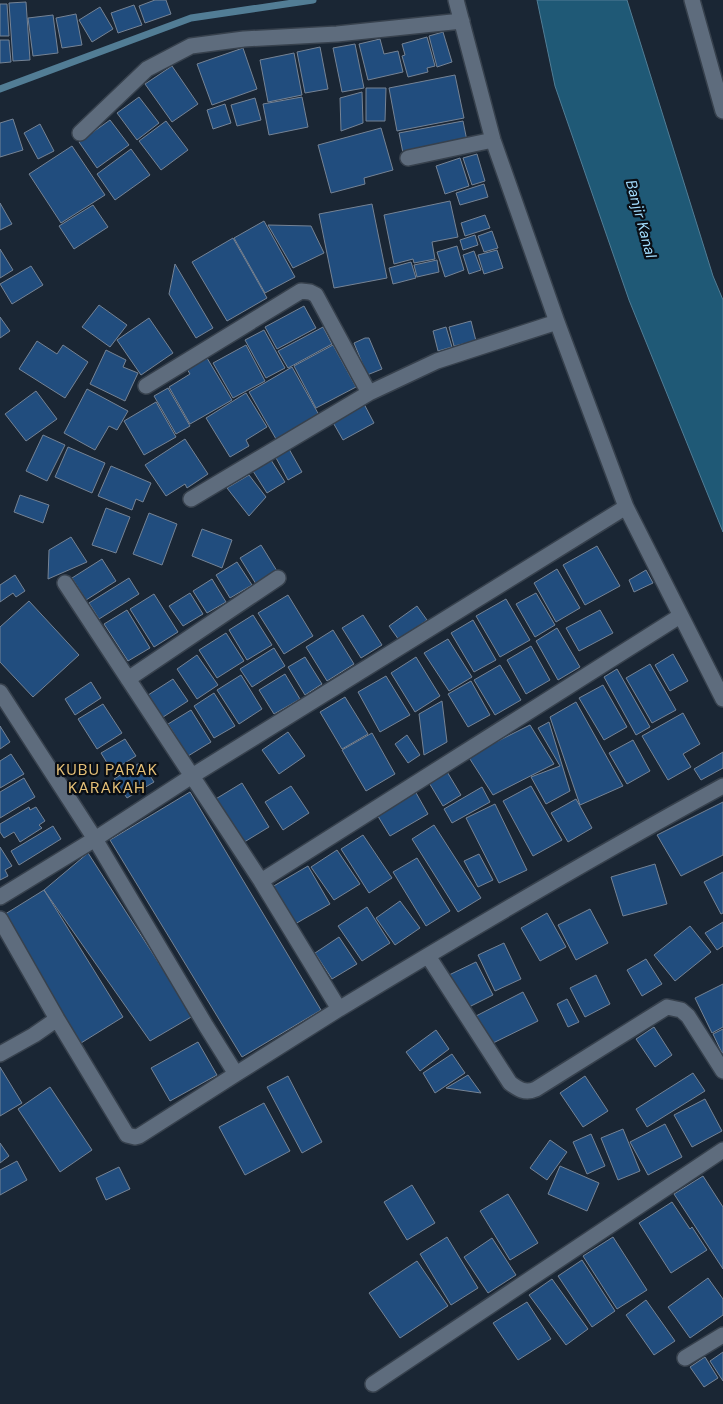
<svg xmlns="http://www.w3.org/2000/svg" width="723" height="1404" font-family="'DM Sans',sans-serif">
<style>
.water{fill:#1f5976;stroke:#527d95}
.lines{fill:none;stroke-linecap:round;stroke-linejoin:round}
.stream{stroke:#527d95;stroke-width:7}
.building{fill:#214d7e;stroke:#758395}
.minor-casing{stroke:#37414d;stroke-width:18}
.tertiary-casing{stroke:#37414d;stroke-width:18}
.minor{stroke:#5e6c7d;stroke-width:15}
.tertiary{stroke:#5e6c7d;stroke-width:15}
.labels{text-anchor:middle;dominant-baseline:central;stroke-width:4.5;stroke-linejoin:round;paint-order:stroke}
.water-label{font-size:15px;font-style:italic;fill:#a2dcfd;stroke:#090e15}
.quarter-label{font-size:16px;letter-spacing:1px;fill:#e3be76;stroke:#090e15}
</style>
<rect width="100%" height="100%" fill="#1a2634"/>
<path class="water" d="M537,0H627L713,276L723,300V532L629,300L555,86Z"/>
<g class="lines">
<path class="stream" d="M0,89L191,18L313,0"/>
</g>
<path class="building" d="M155,0H166L171,14L145,23L139,6Z
M26,2L30,60L13,61L9,3Z
M0,4H7L9,36H0Z
M134,5L142,25L118,33L111,13Z
M100,7L113,29L92,42L79,20Z
M76,14L82,45L62,48L56,18Z
M53,15L58,53L33,56L28,18Z
M443,32L452,62L437,67L429,36Z
M427,37L435,66L427,68L428,72L408,77L402,56L405,55L402,44Z
M380,39L384,54L398,51L403,72L368,80L359,44Z
M0,40H9L11,62L0,63Z
M355,44L364,88L342,92L333,48Z
M320,47L328,89L305,93L297,52Z
M243,48L257,89L212,105L197,64Z
M294,53L302,95L268,102L260,60Z
M172,66L198,104L172,122L145,84Z
M455,75L464,118L397,131L389,88Z
M366,88H386L385,121H366Z
M362,92L363,123L341,131L340,98Z
M139,97L159,123L137,140L117,113Z
M302,97L308,127L269,135L263,104Z
M255,98L261,120L237,126L231,105Z
M225,104L231,123L213,129L207,110Z
M13,119L23,150L0,157V123Z
M110,120L129,145L97,168L79,142Z
M166,121L188,150L161,170L139,141Z
M463,121L467,141L403,153L399,133Z
M40,124L54,151L38,159L24,133Z
M381,128L393,170L364,178L365,184L331,193L318,145Z
M72,146L105,195L61,223L29,174Z
M131,149L150,175L115,200L97,174Z
M477,154L485,181L472,185L463,158Z
M460,158L469,186L445,194L436,166Z
M484,184L488,197L460,205L456,193Z
M450,201L458,237L432,242L435,259L414,263L413,259L394,264L384,215Z
M0,203L12,224L0,230Z
M372,204L387,278L334,288L319,214Z
M93,205L108,227L74,249L59,226Z
M485,215L490,228L465,236L461,223Z
M264,221L295,277L265,293L234,238Z
M268,225L311,226L324,253L293,268Z
M492,231L498,248L484,252L478,236Z
M475,235L478,245L463,250L460,240Z
M233,238L267,298L227,321L192,262Z
M457,246L464,270L445,277L437,252Z
M0,249L13,270L0,278Z
M497,250L503,268L484,274L478,255Z
M474,251L481,270L469,274L463,255Z
M437,260L439,272L417,277L414,265Z
M411,262L416,278L393,284L389,268Z
M175,264L213,328L196,338L169,294Z
M31,266L43,285L12,304L0,284Z
M99,305L127,325L110,347L82,327Z
M304,306L316,328L277,349L265,327Z
M0,317L10,331L0,338Z
M149,318L173,353L141,375L117,340Z
M471,321L476,341L454,346L449,327Z
M323,327L332,344L288,368L278,351Z
M446,327L452,347L438,351L433,331Z
M264,330L285,368L266,378L245,340Z
M365,338H369L382,369L367,375L354,343Z
M37,341L57,354L63,345L88,362L65,398L19,369Z
M246,345L265,381L233,398L213,363Z
M333,345L356,387L316,408L294,366Z
M106,350L126,360L123,367L138,373L125,401L90,384Z
M207,358L232,400L190,424L169,387L190,374L187,369Z
M292,367L319,415L276,439L249,392Z
M168,388L190,426L176,434L154,396Z
M87,389L128,411L117,430L109,426L95,450L64,433Z
M36,391L57,419L26,441L5,414Z
M246,393L267,427L246,440L249,446L230,457L206,418Z
M156,402L176,437L144,455L124,421Z
M363,402L374,423L343,440L331,419Z
M43,435L65,445L47,481L26,471Z
M185,439L208,474L187,488L185,484L166,496L145,465Z
M68,447L105,463L92,493L55,477Z
M289,449L302,472L288,480L275,456Z
M271,460L285,482L267,493L253,471Z
M111,466L151,483L143,502L136,499L132,510L98,496Z
M249,475L266,497L249,516L227,488Z
M20,495L49,505L43,523L14,512Z
M106,508L130,517L116,553L92,545Z
M149,513L177,524L162,565L133,554Z
M202,529L232,540L222,568L192,556Z
M71,537L87,562L48,579L49,550Z
M261,545L277,571L256,584L240,558Z
M597,546L620,586L585,605L563,565Z
M102,559L116,581L86,600L72,578Z
M237,562L252,585L230,598L216,575Z
M557,569L580,608L556,622L534,583Z
M646,570L653,583L634,592L629,580Z
M15,575L25,591L16,597L13,593L0,602V585Z
M129,578L139,594L99,619L89,603Z
M212,579L226,602L207,613L193,591Z
M190,593L203,614L183,626L169,606Z
M536,593L555,625L535,637L516,604Z
M154,594L178,632L154,647L130,609Z
M288,595L313,636L284,654L258,613Z
M506,599L530,640L500,657L476,616Z
M29,601L79,655L33,697L0,662V627Z
M417,606L427,620L399,640L389,626Z
M127,610L150,648L128,661L104,624Z
M600,610L613,633L579,651L566,628Z
M253,615L272,645L247,660L229,630Z
M363,615L382,645L361,658L342,628Z
M473,620L496,660L474,672L451,633Z
M557,628L580,667L558,680L536,641Z
M333,630L354,664L327,681L306,647Z
M226,633L244,661L217,678L199,650Z
M448,639L472,677L449,691L424,653Z
M531,646L550,680L526,694L507,660Z
M274,648L285,666L252,687L240,669Z
M673,654L688,681L670,691L655,665Z
M197,655L218,685L197,699L177,669Z
M305,657L322,684L305,695L288,667Z
M416,657L440,696L415,712L391,673Z
M650,664L676,710L652,723L626,678Z
M500,665L521,700L495,715L474,680Z
M617,669L650,727L636,735L604,677Z
M285,674L300,699L274,714L259,690Z
M241,675L262,709L239,724L217,690Z
M386,676L410,715L380,732L358,692Z
M173,679L188,701L160,719L145,697Z
M471,681L490,715L468,727L448,694Z
M91,682L101,698L75,715L65,699Z
M603,685L627,727L604,740L579,698Z
M214,693L235,726L214,738L194,706Z
M345,697L368,734L342,749L320,712Z
M442,701L447,742L424,755L419,714Z
M576,702L623,786L580,805L550,717Z
M103,704L122,733L97,749L78,719Z
M191,710L211,742L188,756L168,724Z
M683,713L700,744L683,754L691,767L668,780L642,736Z
M549,722L570,791L546,804L531,777L560,766L538,728Z
M530,725L554,764L493,795L468,756Z
M0,726L10,742L0,749Z
M288,732L305,756L279,774L262,750Z
M372,733L395,774L366,791L342,750Z
M407,735L420,755L408,763L395,744Z
M125,739L136,756L112,771L101,753Z
M633,740L650,771L627,784L609,753Z
M723,752V768L701,780L694,769Z
M11,754L24,774L0,788V761Z
M141,762L154,782L127,798L114,779Z
M446,770L461,795L443,806L428,781Z
M24,778L35,797L0,818V792Z
M242,783L269,827L241,844L214,800Z
M291,786L309,813L283,830L265,802Z
M531,786L562,840L533,856L503,801Z
M482,787L490,802L452,823L444,809Z
M415,791L428,814L390,836L376,813Z
M190,792L321,1010L242,1057L110,840Z
M576,799L592,828L568,842L551,813Z
M723,802V855L681,876L657,835Z
M495,804L527,870L499,883L466,818Z
M29,807L30,810L36,807L45,821L39,825L42,828L20,842L14,832L4,838L0,832V824Z
M434,825L481,898L458,912L412,839Z
M53,826L61,839L19,865L11,851Z
M363,835L392,878L369,893L341,849Z
M0,847L12,866L5,870L8,876L0,880Z
M337,850L360,884L334,900L311,867Z
M88,853L193,1016L150,1041L44,890Z
M479,854L493,880L478,887L464,861Z
M417,858L450,911L426,926L393,872Z
M655,864L667,904L623,916L611,877Z
M308,866L330,904L295,924L272,887Z
M723,872V913L721,914L704,882Z
M44,890L123,1017L81,1043L2,916Z
M400,901L420,928L395,945L376,918Z
M367,907L390,943L362,961L338,926Z
M590,909L608,943L576,960L558,925Z
M547,913L566,947L540,961L521,928Z
M723,922V946L717,950L705,933Z
M690,926L711,952L675,981L654,955Z
M339,937L357,964L332,979L315,953Z
M504,943L521,979L495,991L478,955Z
M646,959L662,984L642,996L627,970Z
M476,962L493,995L467,1008L449,975Z
M596,975L610,1004L585,1017L570,988Z
M723,984V1027L712,1033L695,998Z
M523,992L538,1021L491,1044L476,1016Z
M567,999L579,1022L568,1027L557,1004Z
M654,1027L672,1055L655,1067L636,1039Z
M723,1029V1053H722L713,1034Z
M436,1030L449,1049L420,1071L406,1052Z
M198,1042L217,1075L170,1101L151,1068Z
M452,1054L465,1073L435,1093L423,1073Z
M0,1067L22,1103L0,1116Z
M693,1073L705,1091L647,1127L636,1109Z
M468,1075L481,1093L446,1088Z
M288,1076L322,1142L302,1153L267,1087Z
M585,1076L608,1111L583,1127L560,1093Z
M50,1087L92,1150L60,1172L18,1109Z
M705,1099L722,1131L692,1147L674,1115Z
M264,1103L290,1151L245,1175L219,1127Z
M665,1124L682,1157L648,1175L630,1142Z
M623,1129L640,1171L618,1180L601,1138Z
M591,1134L605,1166L587,1174L573,1142Z
M550,1140L567,1152L547,1180L530,1168Z
M0,1143L9,1156L0,1163Z
M17,1161L27,1180L0,1195V1170Z
M560,1166L599,1183L587,1211L548,1194Z
M119,1167L130,1189L106,1200L96,1178Z
M703,1176L723,1207V1269L674,1194Z
M412,1185L435,1223L407,1240L384,1202Z
M508,1194L538,1243L510,1260L480,1211Z
M672,1202L690,1229L692,1227L707,1250L671,1273L639,1223Z
M447,1237L478,1288L451,1305L420,1254Z
M613,1237L647,1290L617,1309L583,1256Z
M492,1238L516,1275L488,1293L464,1257Z
M582,1260L615,1311L592,1327L558,1276Z
M417,1261L448,1306L400,1338L369,1293Z
M708,1278L723,1299V1315L690,1338L668,1307Z
M552,1279L588,1329L566,1345L529,1295Z
M646,1300L675,1341L654,1355L626,1315Z
M527,1302L551,1339L518,1360L493,1323Z
M723,1352V1381L710,1361Z
M705,1357L718,1378L704,1387L690,1367Z"/>
<g class="lines">
<g class="minor-casing">
<path id="minor" d="M456,0L493,140L557,322L626,507L723,699
M80,133L147,69L191,46L244,39L337,34L462,21
M408,158L493,140
M146,386L301,291L310,292L316,295L369,393
M191,499L369,393L437,361L557,322
M65,583L261,881L339,1009C466,932 593,857 723,786
M128,679L278,578
M0,692L95,839L206,1026L236,1074L339,1009
M261,881L680,616
M0,897L95,839L192,776L626,507
M0,919L57,1019L127,1135L135,1137L139,1136L236,1074
M428,956L510,1083C518,1089 525,1094 536,1089L667,1007L681,1010L688,1016L723,1071
M0,1054L34,1035L57,1019
M685,1358L723,1335
M373,1384L723,1150"/>
</g>
<g class="tertiary-casing">
<path id="tertiary" d="M692,0L723,111"/>
</g>
<use href="#minor" class="minor"/>
<use href="#tertiary" class="tertiary"/>
</g>
<g class="labels">
<g class="water-label">
<text transform="translate(641 219) rotate(75)">Banjir Kanal</text>
</g>
<g class="quarter-label">
<text x="107" y="769">KUBU PARAK<tspan x="107" dy="18">KARAKAH</tspan></text>
</g>
</g>
</svg>
